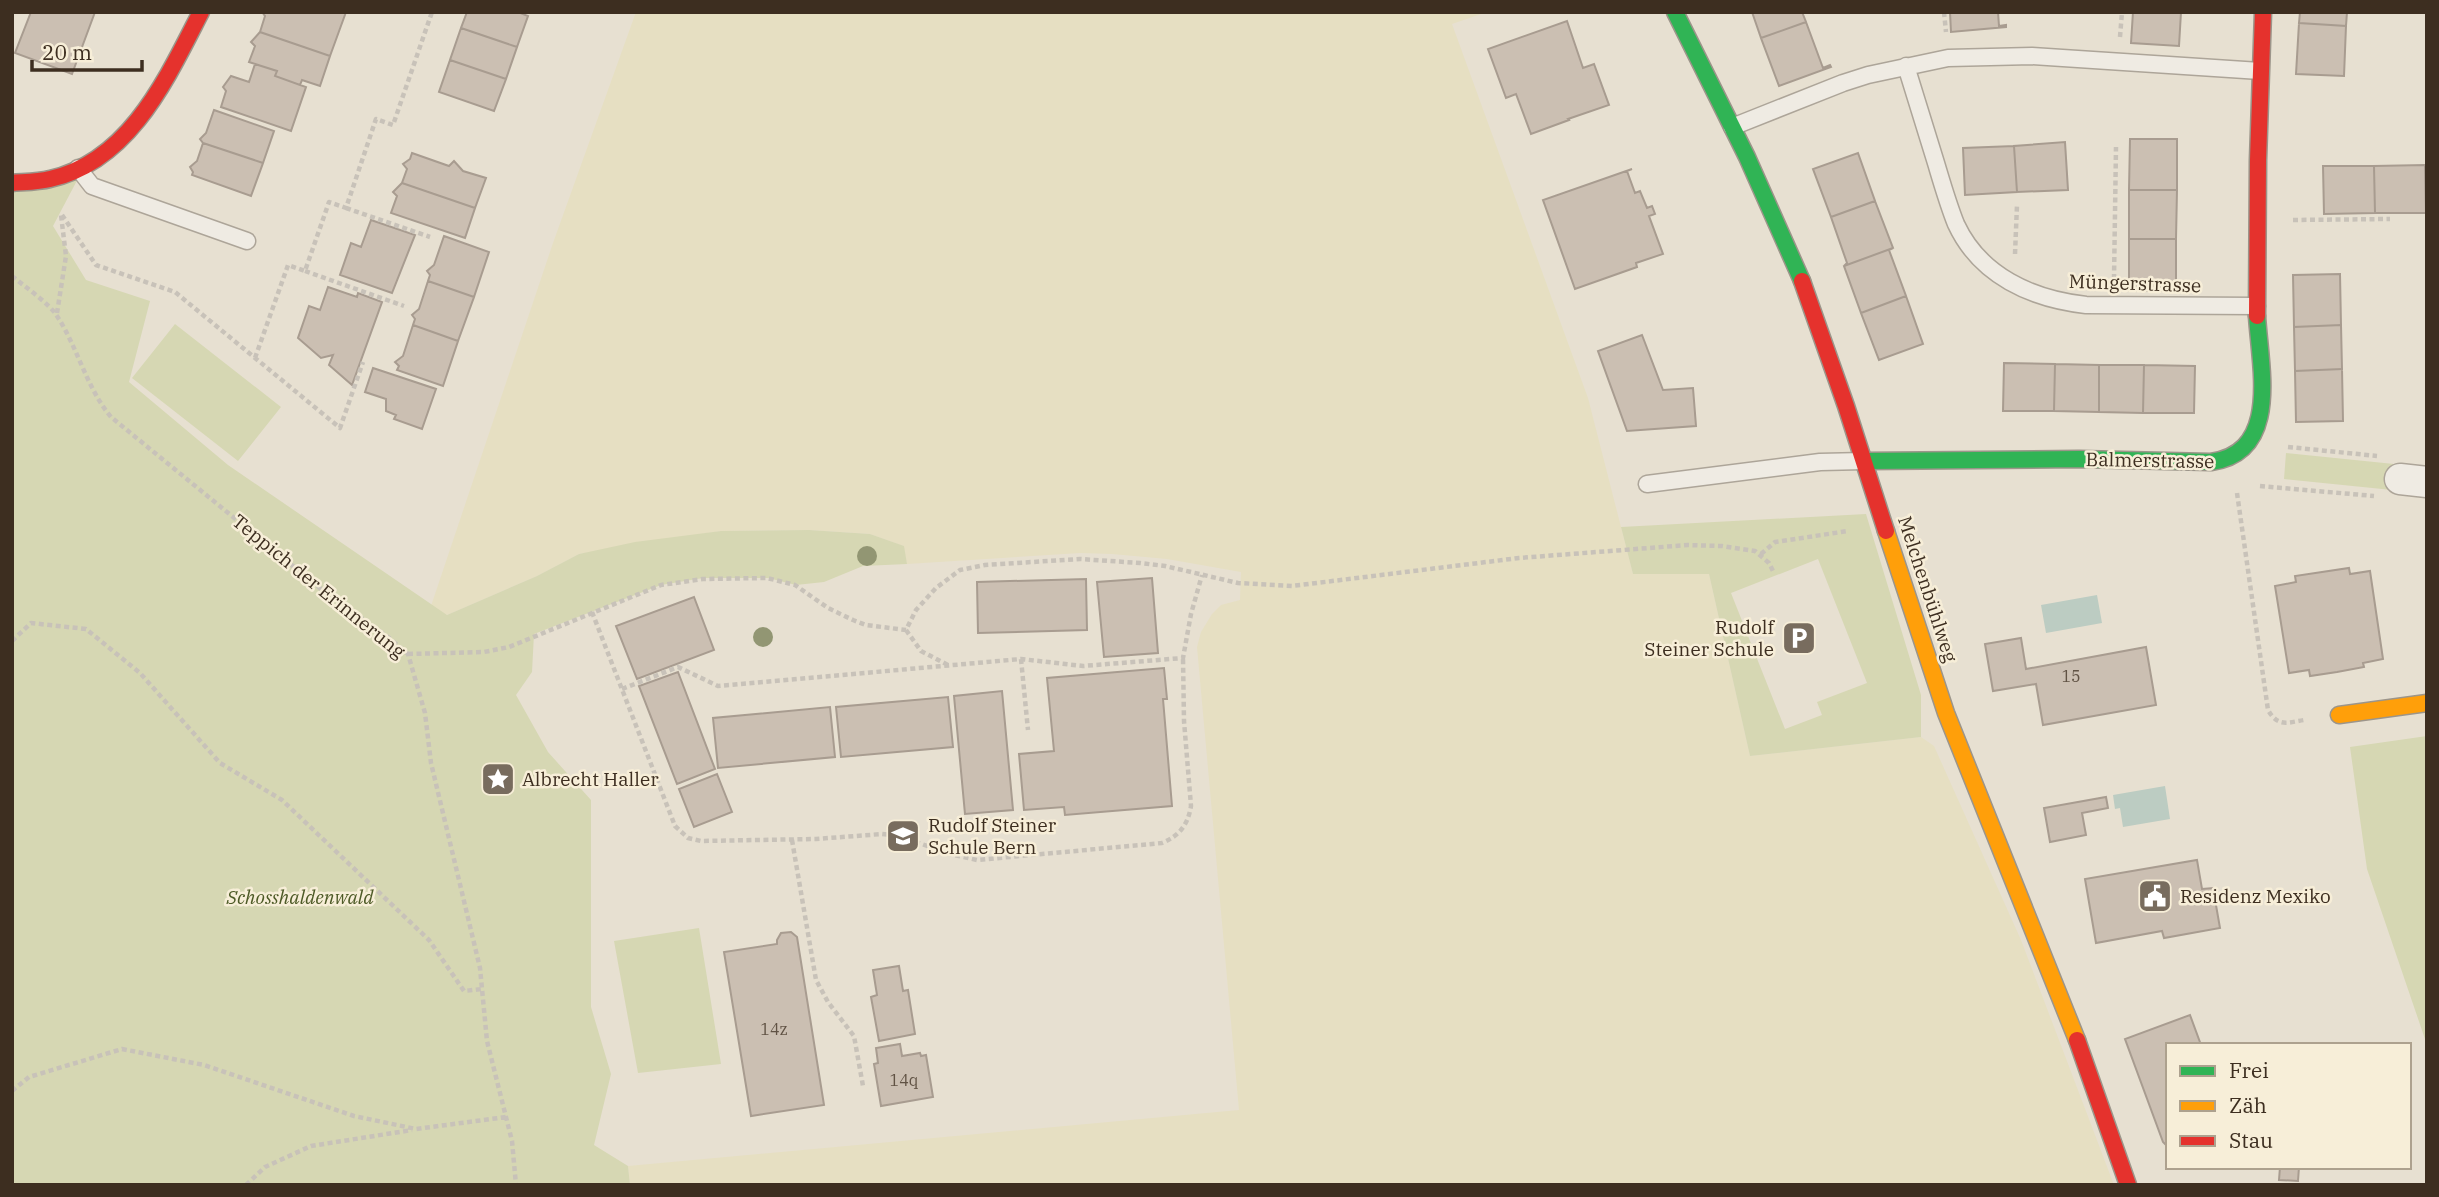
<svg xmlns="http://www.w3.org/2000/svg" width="2439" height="1197" font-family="'IBM Plex Serif',serif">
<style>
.farmland{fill:#e6dfc2}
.green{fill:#d6d7b3;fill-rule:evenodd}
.water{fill:#bcccc2}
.building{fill:#cbbfb2;stroke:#a89c90;stroke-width:2}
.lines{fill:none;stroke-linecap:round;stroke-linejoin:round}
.lane-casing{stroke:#ada599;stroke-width:19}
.street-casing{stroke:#ada599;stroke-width:33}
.fast-casing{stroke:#9c958a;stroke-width:19}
.slow-casing{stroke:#9c958a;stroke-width:19}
.jam-casing{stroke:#9c958a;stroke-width:19}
.path{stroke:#c8c2b9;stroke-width:4.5;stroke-dasharray:5 3.5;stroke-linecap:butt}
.lane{stroke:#efebe3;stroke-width:16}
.street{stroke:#efebe3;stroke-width:30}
.fast{stroke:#30b455;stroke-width:16}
.slow{stroke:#ff9f0a;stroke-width:16}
.jam{stroke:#e5322d;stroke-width:16}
.tree{fill:#929673}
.labels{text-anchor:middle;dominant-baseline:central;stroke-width:5;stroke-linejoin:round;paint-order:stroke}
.number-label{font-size:16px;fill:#605244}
.street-label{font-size:19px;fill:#3d2e20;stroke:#f7eed8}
.poi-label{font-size:19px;fill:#3d2e20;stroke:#f7eed8;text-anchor:start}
.park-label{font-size:19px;font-style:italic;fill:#4d5a26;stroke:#f7eed8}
</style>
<rect width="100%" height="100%" fill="#e7e0d1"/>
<path class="farmland" d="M636,12H1487L1452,24L1588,398L1633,574H1709L1750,756L1921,737L1934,746L2021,940L2114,1185H630L628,1166L1239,1110L1197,647L1201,632L1212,614L1221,605L1240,600L1241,572L1167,559L1112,554L1080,553L907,564L903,546L870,534L809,530L721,531L579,554L537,576L447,615L431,606L553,243Z"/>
<path class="green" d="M82,171L53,226L86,280L150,301L129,382L228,465L447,615L537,576L579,554L635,542L721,531L809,530L870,534L904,546L907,564L863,566L824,582L796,585L768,578H703L661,585L534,634L532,672L516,695L548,752L591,800V1007L611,1074L594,1145L628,1166L630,1185H12V187Z
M175,324L281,407L238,461L132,378Z
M2286,453L2394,464L2392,490L2284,479Z
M1866,514L1921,695V737L1750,756L1709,574H1633L1621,527ZM1818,559L1867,683L1817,702L1822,715L1785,729L1731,593Z
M2427,736V1045L2367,869L2350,747Z
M699,928L721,1064L638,1073L614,941Z"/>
<path class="water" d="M2097,595L2102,623L2046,633L2041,605Z
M2165,786L2170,819L2123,827L2120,808L2115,809L2113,795Z"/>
<path class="building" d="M31,12H95L72,74L15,53Z
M262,12H346L330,56L260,32L265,16Z
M467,12H518L528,16L517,47L461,28Z
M1752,12H1802L1806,22L1761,38Z
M1950,12H1998L1999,26L2006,25V27L1951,32Z
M2133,12H2181L2179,46L2131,43Z
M2300,12H2347L2346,26L2299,23Z
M1567,21L1583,68L1594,64L1609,105L1568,119L1569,120L1531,134L1516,94L1506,98L1488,49Z
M1806,22L1823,68L1830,65L1831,67L1779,86L1761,38Z
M2299,23L2346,26L2344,76L2296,74Z
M461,28L517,47L506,79L450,60Z
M260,32L330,56L320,86L302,80L300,85L275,76L277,71L249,62L255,46L251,42Z
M450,60L506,79L494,111L439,92Z
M255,64L277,71L275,76L306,87L291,131L221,107L226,91L223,87L231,76L249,82Z
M214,110L274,131L263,163L203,143L200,139L206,133Z
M2130,139H2177V190H2129Z
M2065,142L2068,190L2017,192L2014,146Z
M203,143L263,163L251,196L192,175L193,172L190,167L197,161Z
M2014,146L2017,192L1965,195L1963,148Z
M412,153L449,166L454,161L463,171L486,178L475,208L402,183L407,169L403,164L410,159Z
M1858,153L1875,201L1831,217L1813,169Z
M2425,165L2426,213H2375L2374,166Z
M2323,166H2374L2375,213L2324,214Z
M1632,169L1627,171L1635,193L1640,191L1647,208L1652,206L1655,214L1649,216L1663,254L1636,263L1637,267L1575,289L1543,200Z
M402,183L475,208L465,238L391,213L397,196L393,192Z
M2129,190H2177L2176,239H2129Z
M1875,201L1893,248L1844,266L1847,263L1831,217Z
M371,220L415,235L392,293L340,275L351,243L361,247Z
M444,236L489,252L474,297L428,281L430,275L427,271L434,265Z
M2129,239H2176V291H2129Z
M1893,248L1889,250L1906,296L1861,313L1844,266Z
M2340,274L2341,325L2294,327L2293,275Z
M428,281L474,297L458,341L413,325L415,319L412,315L419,309Z
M328,287L357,297L358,293L382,302L352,385L329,365L333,355L321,358L298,338L309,306L320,310Z
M1906,296L1923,344L1879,360L1861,313Z
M413,325L458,341L443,386L397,370L399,366L395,362L403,356Z
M2341,325L2342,369L2295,371L2294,327Z
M1642,335L1663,390L1693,388L1696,426L1627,431L1598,351Z
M2004,363L2055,364L2054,411H2003Z
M2055,364L2099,365V412L2054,411Z
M2099,365H2144L2143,413L2099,412Z
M2144,365L2195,366L2194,413H2143Z
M373,368L436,389L422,429L394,419L396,415L386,411V399L365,392Z
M2342,369L2343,421L2296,422L2295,371Z
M2349,568L2350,574L2370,571L2383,659L2363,663L2364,667L2337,672L2310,676L2309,670L2289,673L2275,586L2296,582L2295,576Z
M1152,578L1158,653L1104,657L1097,582Z
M1086,579L1087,630L978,633L977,582Z
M694,597L714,650L637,679L616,626Z
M2021,638L2026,669L2146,647L2156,705L2043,725L2036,684L1993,691L1985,644Z
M1164,668L1167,699H1163L1172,806L1065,815L1064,807L1024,810L1019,754L1054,751L1047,678Z
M678,672L715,769L677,784L639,686Z
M1002,691L1013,810L965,814L954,696Z
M948,697L953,747L841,757L836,707Z
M830,707L835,757L718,768L713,718Z
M717,774L732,812L694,827L679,789Z
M2106,797L2108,808L2082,813L2086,835L2050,842L2044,808Z
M2197,860L2202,889L2213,888L2220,928L2164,938L2162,931L2096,943L2085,879Z
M791,932L797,937L824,1105L751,1116L724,952L777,944V940L781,933Z
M899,966L903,991L908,990L915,1034L879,1041L871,997L877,995L873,970Z
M2190,1015L2201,1045H2168V1147L2163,1142L2125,1039Z
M900,1044L902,1056L920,1053L921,1056L926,1055L933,1097L881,1106L874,1064L878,1063L876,1048Z
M2280,1167H2299L2298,1181L2279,1180Z"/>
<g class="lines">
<g class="lane-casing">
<path id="lane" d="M1906,66C1916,99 1926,131 1936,163C1942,183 1948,204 1956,224C1980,276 2032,299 2086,305L2257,306
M1732,127L1843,83L1868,75L1948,58L2032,56L2260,71
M78,168L92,186L247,241
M1647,484L1820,462L1864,461"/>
</g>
<g class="street-casing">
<path id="street" d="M2400,479L2427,482"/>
</g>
<g class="fast-casing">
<path id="fast" d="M1675,12L1747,157L1802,281
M1866,461L2079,459L2211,462C2281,452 2260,367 2257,316"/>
</g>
<g class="slow-casing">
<path id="slow" d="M1886,531L1946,713L2077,1040
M2339,715L2427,703"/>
</g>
<g class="jam-casing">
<path id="jam" d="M12,183C24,182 38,182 50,179C130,161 167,78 201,12
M1802,281L1846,406L1886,531
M2257,316L2258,160L2263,12
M2077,1040L2128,1185"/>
</g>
<path class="path" d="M1944,12L1946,32
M2120,37L2122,12
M346,208L430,237
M62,215L96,265L175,292L340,428L363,362
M2293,220L2390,219
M2015,254L2017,205
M305,271L404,306
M12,276C25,287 49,303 57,316C78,348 86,387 111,417L321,589L388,637L408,654L425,713L431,763L480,968L487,1041L512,1141L516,1185
M2114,279L2116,147
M57,313L66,256L61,215
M255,358L288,265L305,271L329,202L346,208L376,119L393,125L432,12
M2288,447L2377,456
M2260,486L2374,496
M2237,493L2268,710C2278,727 2286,723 2304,720
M1761,554L1775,542L1848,531
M592,612L675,826L688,838L701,841L816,839L882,834L900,836L949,854L977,860L1162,843C1179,836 1188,825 1191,806L1184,721L1183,658
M906,630L921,651L948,665
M12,641L31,623L86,629L140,673L220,763L282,800L429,940L464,991L482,989
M408,654L484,652L509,647L661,585L703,579L767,578L795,585L828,608L853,620L866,625L906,630L916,610L936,588L960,570L985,565L1080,559L1140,563L1165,566L1238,583L1292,586L1519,558L1688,545L1722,546L1755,551L1769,563L1774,573
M1021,659L1028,730
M622,689L678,667L718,686L1021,659L1083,666L1183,658L1191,614L1202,575
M792,840L816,980L828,1002L854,1036L863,1086
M12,1091L29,1077L122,1049L204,1065L354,1116L416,1129L506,1117
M246,1185L265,1167L311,1146L412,1130"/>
<use href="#lane" class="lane"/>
<use href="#street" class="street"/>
<use href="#fast" class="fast"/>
<use href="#slow" class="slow"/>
<use href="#jam" class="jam"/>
</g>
<g class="tree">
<circle cx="867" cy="556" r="10"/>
<circle cx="763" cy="637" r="10"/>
</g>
<defs>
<g id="parking-square" transform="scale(1.75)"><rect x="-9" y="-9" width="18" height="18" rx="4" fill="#786c5e" stroke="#f7eed8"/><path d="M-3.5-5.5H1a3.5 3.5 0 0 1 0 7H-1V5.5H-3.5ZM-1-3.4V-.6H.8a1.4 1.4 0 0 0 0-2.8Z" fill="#fff"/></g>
<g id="sight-square" transform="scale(1.75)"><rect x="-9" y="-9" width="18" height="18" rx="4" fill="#786c5e" stroke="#f7eed8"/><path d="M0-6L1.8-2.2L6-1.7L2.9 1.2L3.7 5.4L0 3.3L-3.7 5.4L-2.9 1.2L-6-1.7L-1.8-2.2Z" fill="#fff"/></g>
<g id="school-square" transform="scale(1.75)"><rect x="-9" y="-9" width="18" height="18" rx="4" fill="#786c5e" stroke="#f7eed8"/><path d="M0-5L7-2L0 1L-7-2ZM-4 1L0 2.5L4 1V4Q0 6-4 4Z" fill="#fff"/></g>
<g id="civic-square" transform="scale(1.75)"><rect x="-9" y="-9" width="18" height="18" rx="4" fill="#786c5e" stroke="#f7eed8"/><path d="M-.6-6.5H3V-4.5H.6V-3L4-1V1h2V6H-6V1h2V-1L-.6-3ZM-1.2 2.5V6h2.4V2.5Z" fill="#fff"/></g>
</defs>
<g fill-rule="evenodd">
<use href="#parking-square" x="1799" y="638"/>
<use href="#sight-square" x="498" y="779"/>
<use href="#school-square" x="903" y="836"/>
<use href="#civic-square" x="2155" y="896"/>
</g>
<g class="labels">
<g class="number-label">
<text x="2071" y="676">15</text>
<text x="774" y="1029">14z</text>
<text x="904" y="1080">14q</text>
</g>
<g class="street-label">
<text transform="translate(2135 283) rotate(2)">Müngerstrasse</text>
<text transform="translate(2150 460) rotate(1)">Balmerstrasse</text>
<text transform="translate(319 586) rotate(39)">Teppich der Erinnerung</text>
<text transform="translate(1928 589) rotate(72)">Melchenbühlweg</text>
</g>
<g class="poi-label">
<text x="1774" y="627" text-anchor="end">Rudolf<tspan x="1774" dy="22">Steiner Schule</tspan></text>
<text x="522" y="779">Albrecht Haller</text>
<text x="928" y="825">Rudolf Steiner<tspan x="928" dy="22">Schule Bern</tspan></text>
<text x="2180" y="896">Residenz Mexiko</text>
</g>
<g class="park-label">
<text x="300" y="897">Schosshaldenwald</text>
</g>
</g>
<rect width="2439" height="1197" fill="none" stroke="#3d2e20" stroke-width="28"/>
<rect x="2166" y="1043" width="245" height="126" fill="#f7eed8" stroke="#ada18e" stroke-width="2"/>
<rect x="2180" y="1066" width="35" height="10" fill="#30b455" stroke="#ada18e" stroke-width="2"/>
<text x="2229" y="1078" font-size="21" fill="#3d2e20">Frei</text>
<rect x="2180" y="1101" width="35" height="10" fill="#ff9f0a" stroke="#ada18e" stroke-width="2"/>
<text x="2229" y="1113" font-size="21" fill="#3d2e20">Zäh</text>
<rect x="2180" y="1136" width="35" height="10" fill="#e5322d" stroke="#ada18e" stroke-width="2"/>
<text x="2229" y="1148" font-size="21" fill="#3d2e20">Stau</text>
<path d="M32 60v10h110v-10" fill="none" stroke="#3d2e20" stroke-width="3.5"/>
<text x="42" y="60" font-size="21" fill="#3d2e20" stroke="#f7eed8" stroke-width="5" paint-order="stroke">20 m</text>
</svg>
